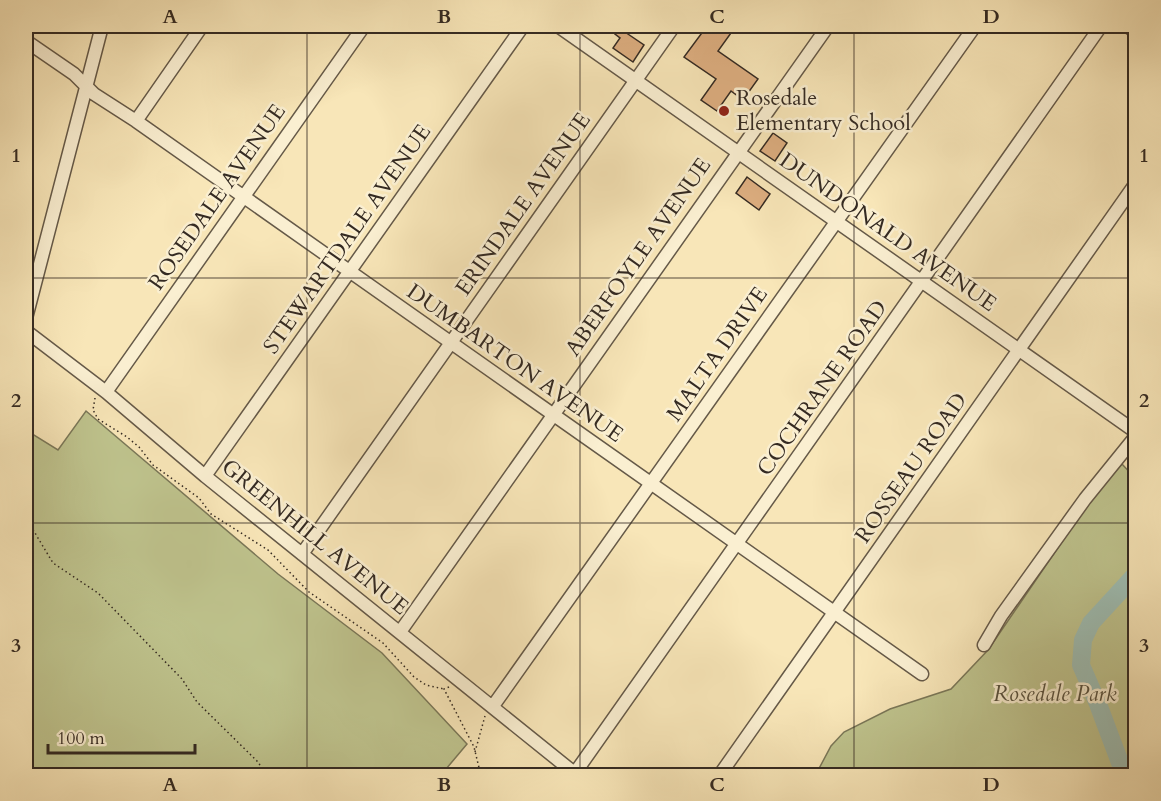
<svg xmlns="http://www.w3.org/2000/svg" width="1161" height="801" font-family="Cardo,serif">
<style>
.green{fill:#bfc48e;stroke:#7a7758;stroke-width:1.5}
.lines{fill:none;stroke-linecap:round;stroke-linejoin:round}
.river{stroke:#9ebeb4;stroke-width:18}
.building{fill:#ddae80;stroke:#342a22;stroke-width:1.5}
.minor-casing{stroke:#655948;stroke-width:15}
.path{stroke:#342a22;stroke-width:1.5;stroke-dasharray:1.5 3;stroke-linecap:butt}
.minor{stroke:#faefd1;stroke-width:12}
.grid{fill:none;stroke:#342a22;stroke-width:1.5;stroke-opacity:0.55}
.poi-dot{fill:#8f2418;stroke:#faefd1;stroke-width:2}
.labels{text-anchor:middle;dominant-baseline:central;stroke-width:5;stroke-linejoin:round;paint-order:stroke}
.poi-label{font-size:22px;fill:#342a22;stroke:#faefd1;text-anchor:start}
.street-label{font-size:22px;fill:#342a22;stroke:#faefd1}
.park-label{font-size:22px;font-style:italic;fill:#57503d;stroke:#faefd1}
.neatline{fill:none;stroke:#342a22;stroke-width:2}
.grid-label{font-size:20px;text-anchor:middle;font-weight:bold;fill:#342a22}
</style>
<rect width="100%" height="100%" fill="#f8e6b8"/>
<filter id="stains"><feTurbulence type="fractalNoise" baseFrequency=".00333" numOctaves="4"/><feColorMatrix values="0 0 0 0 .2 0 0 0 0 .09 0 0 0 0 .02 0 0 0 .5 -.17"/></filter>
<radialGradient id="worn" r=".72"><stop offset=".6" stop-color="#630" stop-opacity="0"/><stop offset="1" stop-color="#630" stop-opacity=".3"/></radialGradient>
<path class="green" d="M86,411L278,574L382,653L467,744L441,775H26V430L58,450Z
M1122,464L1135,478V775L815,776L831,746L844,732L890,709L951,689L988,650L1094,495Z"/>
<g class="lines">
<path class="river" d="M1125,776L1098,704L1081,665L1083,640L1091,623L1136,574"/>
</g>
<path class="building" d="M707,26H736L718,51L758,79L743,100L731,91L717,111L701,100L716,79L684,57Z
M619,28L644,45L633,62L613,48L620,38L615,34Z
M773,133L787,143L775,161L760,151Z
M747,177L770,194L759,210L736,193Z"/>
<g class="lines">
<g class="minor-casing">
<path id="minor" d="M558,26L1136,432
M1127,26L1136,32
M26,41L74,74L94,94L136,121L922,674
M136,121L202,26
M26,318L102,26
M26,331L106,392L205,476L578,776
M106,392L364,26
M205,476L523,26
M302,554L674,26
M400,632L828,26
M984,645L1001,616L1085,499L1136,436
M493,706L975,26
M575,773L1101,26
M719,776L1136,183"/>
</g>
<path class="path" d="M95,398L93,410L98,419L127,437L139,447L153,465L199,498L211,514L268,550L309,592L383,643L414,677L426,685L444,689
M26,518L53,563L98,593L182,679L197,702L259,763L264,776
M449,687L444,689L474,747L481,776
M475,752L485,716
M187,773L191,776"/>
<use href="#minor" class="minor"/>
</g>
<path class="grid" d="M307,26V776M580,26V776M854,26V776M26,278H1136M26,523H1136"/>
<circle class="poi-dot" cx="724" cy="111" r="6"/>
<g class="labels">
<g class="poi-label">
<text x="736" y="98">Rosedale<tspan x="736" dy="25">Elementary School</tspan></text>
</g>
<g class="street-label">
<text transform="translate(217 197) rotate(-55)">ROSEDALE AVENUE</text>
<text transform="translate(523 204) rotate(-55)">ERINDALE AVENUE</text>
<text transform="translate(888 232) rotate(35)">DUNDONALD AVENUE</text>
<text transform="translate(347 239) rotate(-55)">STEWARTDALE AVENUE</text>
<text transform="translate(638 257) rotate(-55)">ABERFOYLE AVENUE</text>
<text transform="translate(717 354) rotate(-55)">MALTA DRIVE</text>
<text transform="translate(515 363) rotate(35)">DUMBARTON AVENUE</text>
<text transform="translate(822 388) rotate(-55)">COCHRANE ROAD</text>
<text transform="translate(911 468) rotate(-55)">ROSSEAU ROAD</text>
<text transform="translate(315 537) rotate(39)">GREENHILL AVENUE</text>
</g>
<g class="park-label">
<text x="1055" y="694">Rosedale Park</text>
</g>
</g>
<rect width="1161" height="801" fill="none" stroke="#f8e6b8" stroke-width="66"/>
<path d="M48 744v9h147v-9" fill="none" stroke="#342a22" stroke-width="3"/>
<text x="57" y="744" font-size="18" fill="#342a22" stroke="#faefd1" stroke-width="4.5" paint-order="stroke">100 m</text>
<rect x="33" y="33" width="1095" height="735" class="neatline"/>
<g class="grid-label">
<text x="170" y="23">A</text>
<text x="444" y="23">B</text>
<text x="717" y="23">C</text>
<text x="991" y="23">D</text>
<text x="16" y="162">1</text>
<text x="1144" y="162">1</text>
<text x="16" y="407">2</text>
<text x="1144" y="407">2</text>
<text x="16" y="652">3</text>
<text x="1144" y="652">3</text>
<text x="170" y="791">A</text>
<text x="444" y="791">B</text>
<text x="717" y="791">C</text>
<text x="991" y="791">D</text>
</g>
<rect width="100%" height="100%" filter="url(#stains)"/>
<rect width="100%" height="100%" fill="url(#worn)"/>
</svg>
